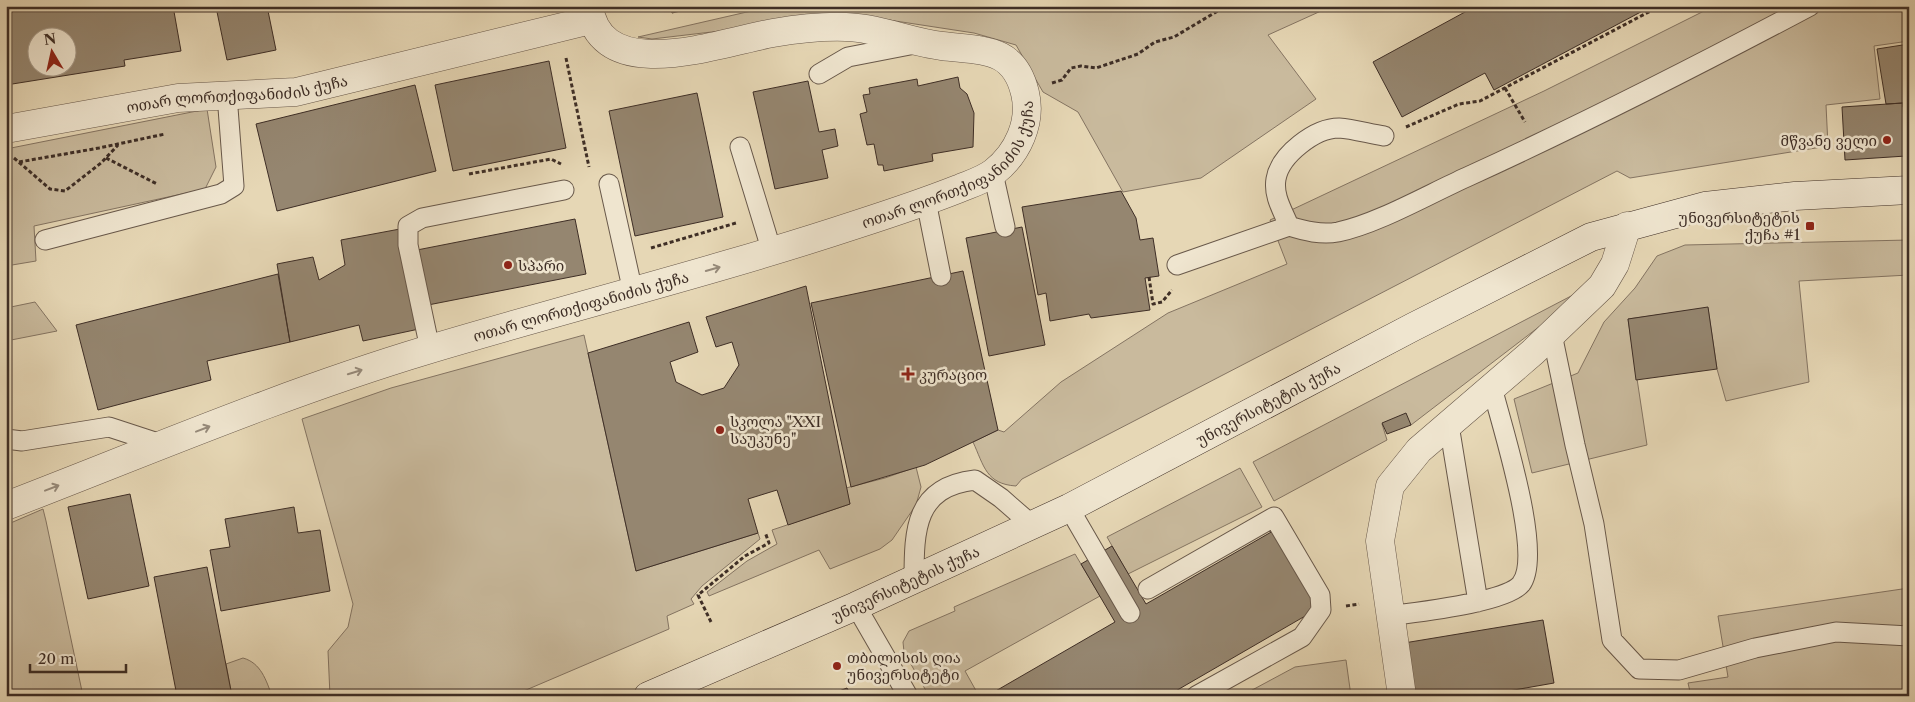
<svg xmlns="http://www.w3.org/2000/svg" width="1915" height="702" font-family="'Libre Caslon Text','Noto Serif Georgian',serif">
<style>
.green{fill:#c9ba9d;stroke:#847462}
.building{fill:#958670;stroke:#3e2e26;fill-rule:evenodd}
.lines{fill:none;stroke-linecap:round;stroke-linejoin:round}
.service-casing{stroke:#68584a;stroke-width:21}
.minor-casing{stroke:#68584a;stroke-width:29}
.secondary-casing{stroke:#3e2e26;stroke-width:29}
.path{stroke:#3e2e26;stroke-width:3;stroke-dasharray:4 2.5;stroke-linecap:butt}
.service{stroke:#efe5cf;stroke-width:19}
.minor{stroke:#efe5cf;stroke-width:28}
.secondary{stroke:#efe5cf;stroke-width:28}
.oneway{stroke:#968a7a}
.poi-dot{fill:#8f2418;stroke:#efe5cf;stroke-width:2}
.labels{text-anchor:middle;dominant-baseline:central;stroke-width:5;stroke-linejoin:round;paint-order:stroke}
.street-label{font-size:15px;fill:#3e2e26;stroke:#efe5cf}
.poi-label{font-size:15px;fill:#3e2e26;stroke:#efe5cf;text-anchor:start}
</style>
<rect width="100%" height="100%" fill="#e6d7b5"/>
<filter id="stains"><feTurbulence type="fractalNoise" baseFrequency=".004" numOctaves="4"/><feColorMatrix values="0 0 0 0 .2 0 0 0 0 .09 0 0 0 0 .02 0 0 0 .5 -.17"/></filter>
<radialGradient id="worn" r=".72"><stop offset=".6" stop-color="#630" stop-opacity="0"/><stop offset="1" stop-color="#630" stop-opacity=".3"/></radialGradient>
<path class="green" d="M773,6H1332L1268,35L1316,99L1201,178L1123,192L1078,112L1043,92L1016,45L974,33L856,15L652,39L638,37Z
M1714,6H1909V41L1874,46L1880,99L1826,105L1828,146L1630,178L1617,171L1022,479L1016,486C986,484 984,466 973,442L998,430L1004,432L1061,382L1168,313L1287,264L1270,220L1544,91Z
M207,109L216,167L205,189L34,226L36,261L6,266V149Z
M1909,240V275L1799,281L1809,382L1726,401L1717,369L1708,308L1628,319L1647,445L1532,473L1514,399L1578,373L1604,322L1635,288L1657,256L1685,245Z
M1573,295L1574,300L1411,425L1382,424L1387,440L1274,501L1253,462Z
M35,302L57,331L6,341V308Z
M584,335L636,571L758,533L760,539L702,586L691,599L694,604L667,616L669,629L512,696H330L328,651L348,627L353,604L302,419L391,388Z
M916,467L921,487L916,505L892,540L880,549L830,569L819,550L709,596L707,592L747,561L777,544L772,530L850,504L846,488L885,478Z
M1240,468L1262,507L1128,574L1107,537Z
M43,509L46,521L83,696H11L6,680V525Z
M1075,554L1100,596L965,671L979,696H929L904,652L903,642L909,631L955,611L954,607Z
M1909,588V696H1691L1688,683L1728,677L1718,616Z
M243,658C261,663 266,680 272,696H232L226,664Z
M1346,660L1351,696H1241L1295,667Z"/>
<path class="building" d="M6,6H173L181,51L124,60L125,66L6,85ZM38,38H68V68H38Z
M267,6L276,50L227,60L216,7Z
M670,6H701L672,13Z
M1476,6H1652L1494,90L1485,73L1402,117L1373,62Z
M1909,44V106L1903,107V103L1886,104L1877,49Z
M549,61L566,148L453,171L435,85Z
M958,77L960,88L967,94L974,113L973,147L932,154L933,161L884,171L883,165H878L874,144L867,145L860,114L867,112L863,95L870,94L869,88L917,79L918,86Z
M808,81L819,132L835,129L838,146L822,150L828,178L775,189L753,92Z
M415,85L436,171L277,211L256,124Z
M697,93L723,217L635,236L609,111Z
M1903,103L1906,156L1845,160L1842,107Z
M1121,191L1136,218L1140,240L1153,238L1159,276L1145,278L1150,310L1091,318L1089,314L1050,321L1046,293L1038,295L1022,207Z
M575,219L586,274L428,305L417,250Z
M1022,227L1045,345L989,356L966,238Z
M400,229L419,329L363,341L359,325L290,342L277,264L313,257L319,280L345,265L341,240Z
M963,271L998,430L925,465L851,487L811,303Z
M278,274L290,342L207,361L211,380L98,410L76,325Z
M806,286L850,504L788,525L777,490L748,499L758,533L636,571L588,353L689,322L698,352L670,362L676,382L702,395L724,388L739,365L732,342L716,347L706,317Z
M1708,307L1717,369L1636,380L1628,319Z
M1406,413L1411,425L1387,434L1382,423Z
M130,494L149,586L88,599L68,507Z
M294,507L298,533L320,530L330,591L221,611L210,550L230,547L225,519Z
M1273,531L1319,608L1167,696H987L1115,622L1081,564L1112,546L1146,604Z
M207,567L232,696H177L154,577Z
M1543,620L1554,683L1480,696H1412L1404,643Z
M847,688L851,696H826Z"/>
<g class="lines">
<g class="service-casing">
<path id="service" d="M819,74L848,57L915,44
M1384,136C1370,134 1354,129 1339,128C1315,128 1280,155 1276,179C1273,196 1283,211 1289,226C1305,231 1321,235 1338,232C1377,224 1429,194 1467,177C1583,124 1697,66 1810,6
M740,147L772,252
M993,173L1005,227
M609,184L633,292
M926,201L941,276
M45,240L221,194L234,186L228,108L230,95
M1177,265L1289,226
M1552,334L1575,445L1594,524L1612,640L1639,669L1679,670L1755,648L1836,632L1909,636
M430,349L408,245V226L422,218L564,190
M1449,425L1478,602
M6,439L22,441L109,427L164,445
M1069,508L1130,613
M914,580C914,529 915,487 975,480L1001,498L1032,525
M1148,589L1274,517L1320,595L1321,610L1302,637L1196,696
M856,606L908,696
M1389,616C1416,612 1505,603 1521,584C1544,555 1501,424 1492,387"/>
</g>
<g class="minor-casing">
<g id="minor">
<path id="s1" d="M6,129L178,98L296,92L591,20"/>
<path id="s2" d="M6,506C146,452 284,393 427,350C570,307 716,271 858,224C892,213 925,202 958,189C970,184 984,180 994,172C1018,153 1032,122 1025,93C1014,46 981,51 942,46C909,42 880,28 846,27C822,26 797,29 773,33C722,42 600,88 589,6"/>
<path d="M1402,696L1380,541L1390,486L1419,450L1533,352L1602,286L1615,264L1627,226"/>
</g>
</g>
<g class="secondary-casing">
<g id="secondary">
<path id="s3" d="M648,696L856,606L1069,508L1413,327L1591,237L1705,206L1795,196L1909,190"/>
</g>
</g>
<path class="path" d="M566,58L589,167
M1052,83L1062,80L1071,68L1081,66L1096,68L1138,54L1155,42L1174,37L1226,6
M1505,88L1525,122
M1406,127L1459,104L1480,101L1660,6
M14,158L50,189L65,191L101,163L118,145
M106,158L157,184
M19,162L99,148L165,134
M469,174L551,159L561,164
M651,248L736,223
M1149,277L1153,304L1162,302L1172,290
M1346,606L1359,604
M711,622L698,595L745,556L769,543L765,532"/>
<use href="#service" class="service"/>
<use href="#minor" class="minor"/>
<use href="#secondary" class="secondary"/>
</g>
<defs><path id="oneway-shaft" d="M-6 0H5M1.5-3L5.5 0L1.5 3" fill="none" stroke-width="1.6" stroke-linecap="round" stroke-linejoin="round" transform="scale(1.25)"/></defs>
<g class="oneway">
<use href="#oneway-shaft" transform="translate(713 269) rotate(-16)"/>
<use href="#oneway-shaft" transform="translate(355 372) rotate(-17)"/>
<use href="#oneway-shaft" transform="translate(203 429) rotate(-21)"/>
<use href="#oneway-shaft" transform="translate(52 488) rotate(-21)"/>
</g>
<g class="poi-dot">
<circle cx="1887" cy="140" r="5"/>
<rect x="1805" y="221" width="10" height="10" rx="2.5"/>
<circle cx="508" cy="265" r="5"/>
<path d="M905.5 366.5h5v5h5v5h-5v5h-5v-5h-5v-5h5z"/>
<circle cx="720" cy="430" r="5"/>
<circle cx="837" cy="666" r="5"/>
</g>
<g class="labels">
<g class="street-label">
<text stroke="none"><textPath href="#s1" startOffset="234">ოთარ ლორთქიფანიძის ქუჩა</textPath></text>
<text stroke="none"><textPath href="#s2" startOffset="1014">ოთარ ლორთქიფანიძის ქუჩა</textPath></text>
<text stroke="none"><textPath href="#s2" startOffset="609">ოთარ ლორთქიფანიძის ქუჩა</textPath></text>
<text stroke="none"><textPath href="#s3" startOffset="686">უნივერსიტეტის ქუჩა</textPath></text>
<text stroke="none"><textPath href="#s3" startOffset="281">უნივერსიტეტის ქუჩა</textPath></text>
</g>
<g class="poi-label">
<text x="1877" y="140" text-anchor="end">მწვანე ველი</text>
<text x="1800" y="217" text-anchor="end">უნივერსიტეტის<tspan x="1800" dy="17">ქუჩა #1</tspan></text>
<text x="518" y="265">სპარი</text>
<text x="919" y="374">კურაციო</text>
<text x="730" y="421">სკოლა "XXI<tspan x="730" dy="17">საუკუნე"</tspan></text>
<text x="847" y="657">თბილისის ღია<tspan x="847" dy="17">უნივერსიტეტი</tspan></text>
</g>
</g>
<rect width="1915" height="702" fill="none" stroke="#e6d7b5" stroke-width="25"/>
<rect x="8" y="8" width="1900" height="687" fill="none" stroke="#3e2e26" stroke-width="2.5"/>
<rect x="12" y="12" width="1890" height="677" fill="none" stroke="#3e2e26"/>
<g transform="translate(52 52) rotate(351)"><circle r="24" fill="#efe5cf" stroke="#a89c8b"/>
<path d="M0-4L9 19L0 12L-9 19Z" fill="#8f2418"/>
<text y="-8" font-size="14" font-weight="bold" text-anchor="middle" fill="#3e2e26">N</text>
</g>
<path d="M30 664v8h96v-8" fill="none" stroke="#3e2e26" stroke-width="2.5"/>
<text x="38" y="664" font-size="15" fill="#3e2e26" stroke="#efe5cf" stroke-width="4" paint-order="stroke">20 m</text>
<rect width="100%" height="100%" filter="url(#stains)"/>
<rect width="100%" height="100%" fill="url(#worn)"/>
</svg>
